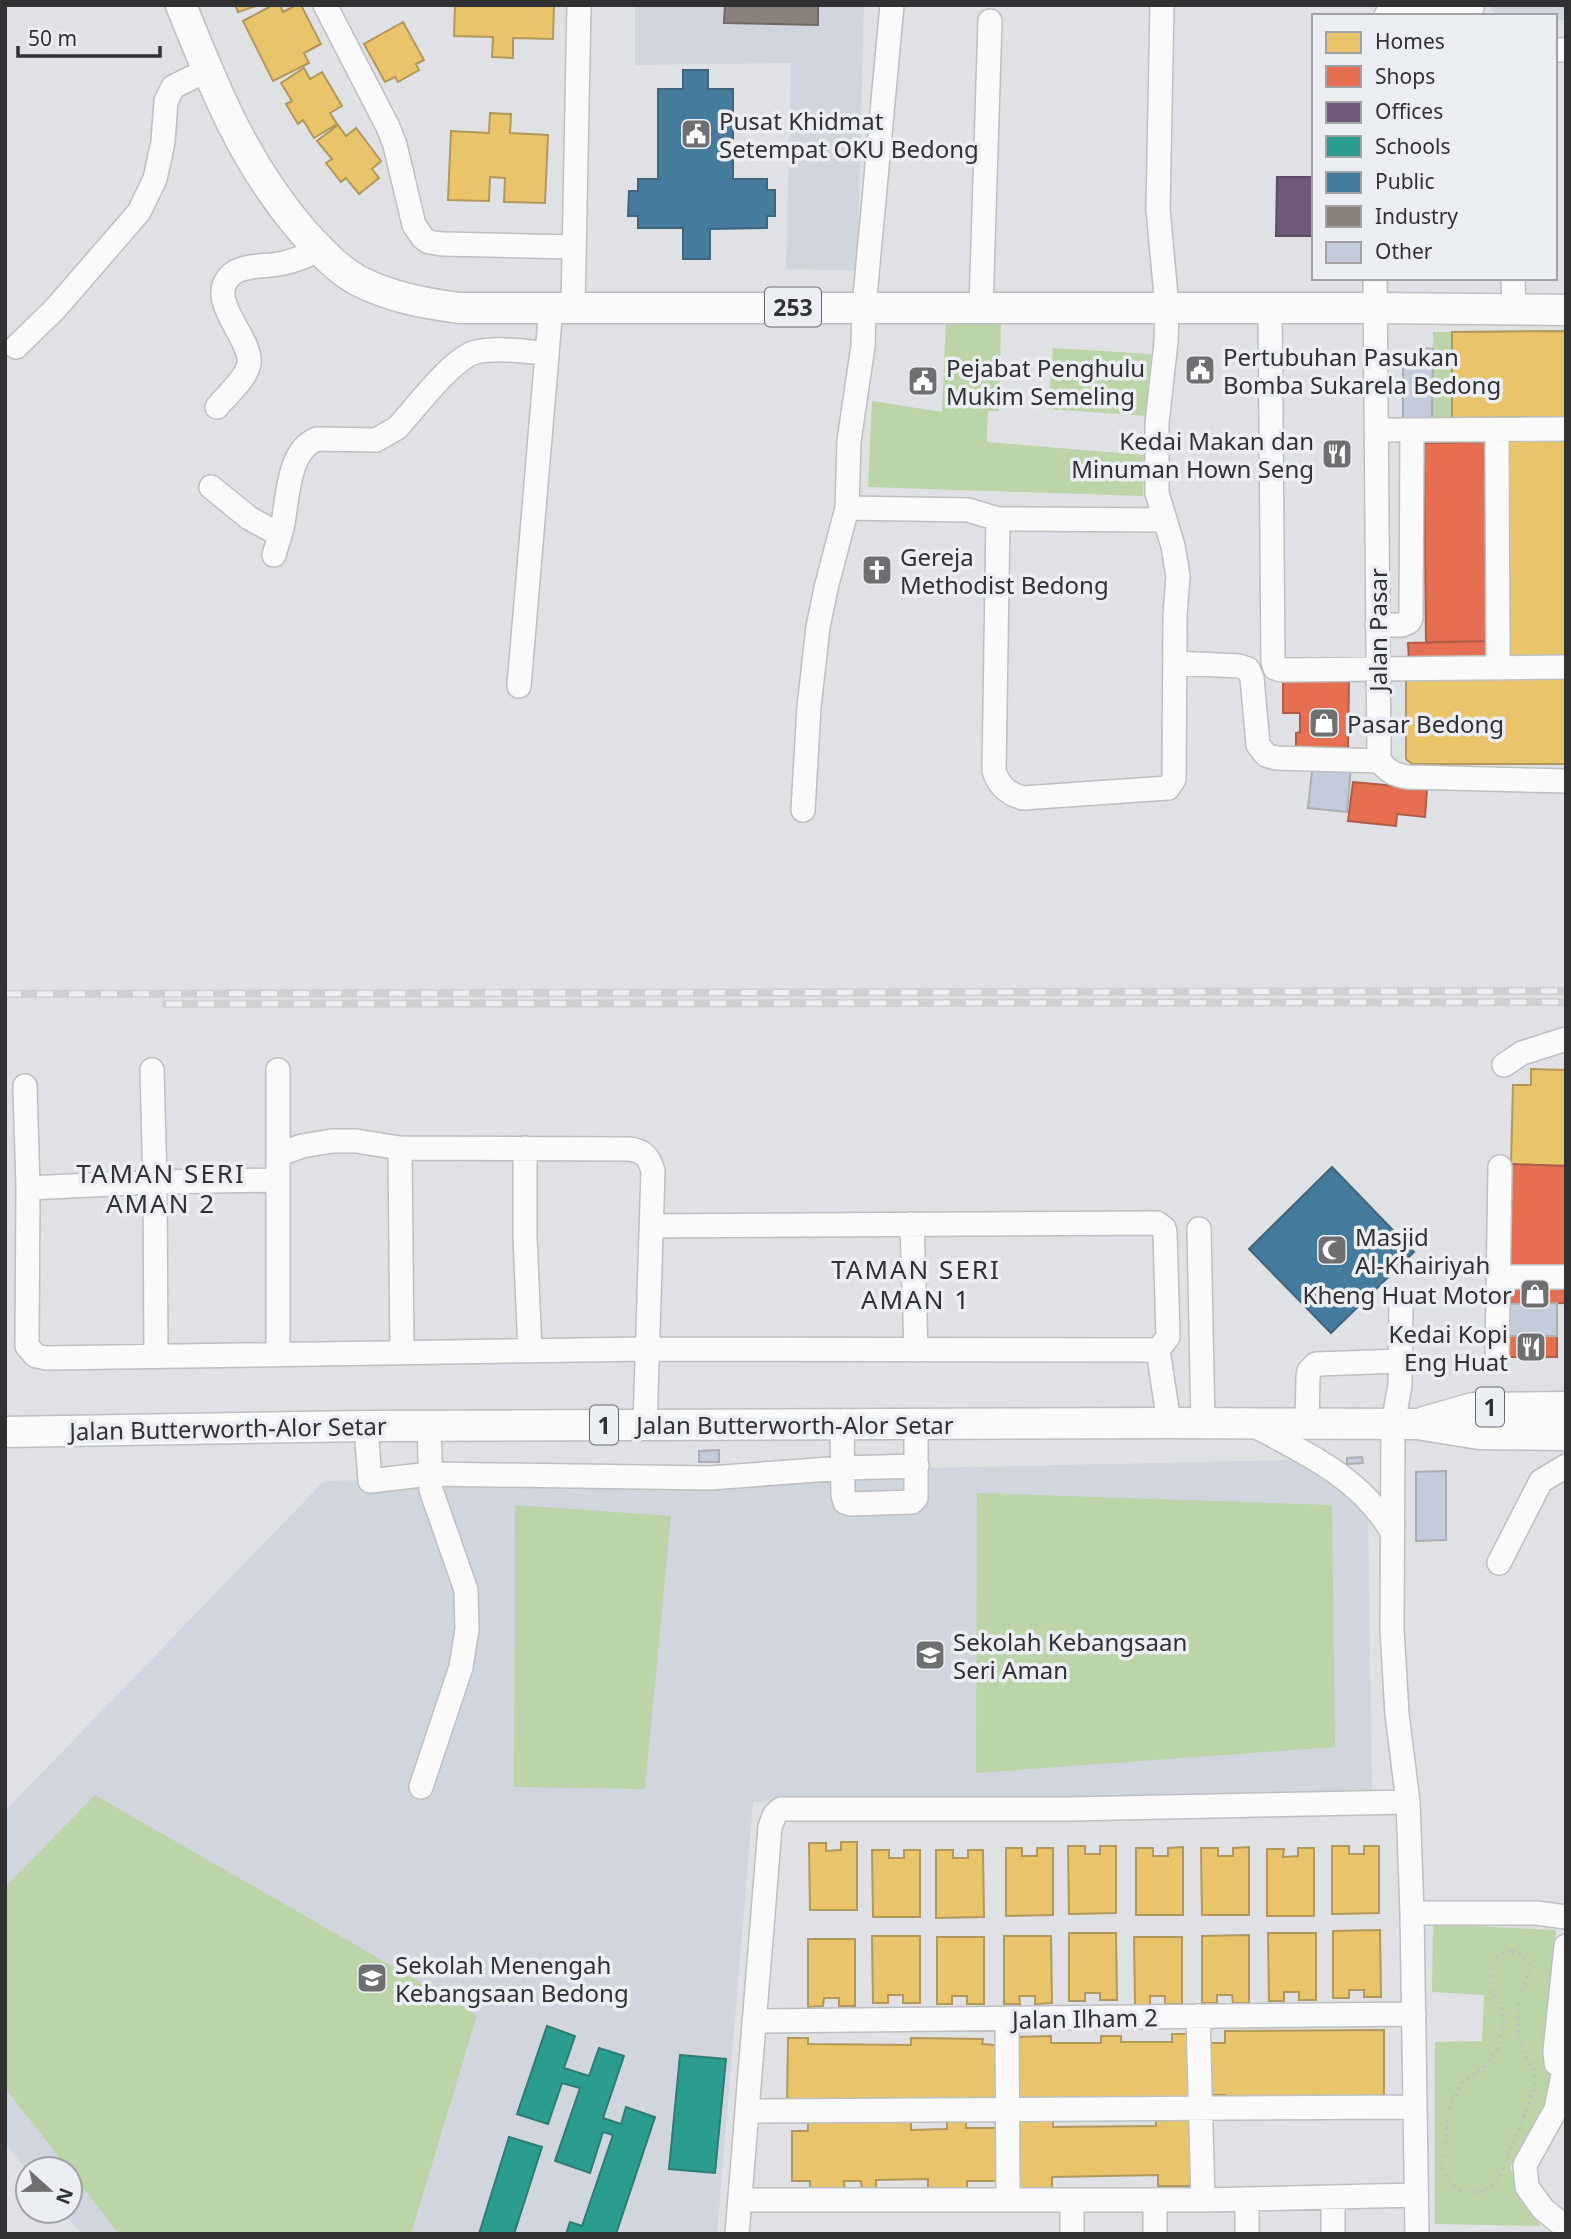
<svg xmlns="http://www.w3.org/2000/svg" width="1571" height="2239" font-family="'Noto Sans',sans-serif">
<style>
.built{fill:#d1d5dd}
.green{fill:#bbd4a8}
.homes{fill:#e9c46a;stroke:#b2985a;stroke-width:2}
.shops{fill:#e76f51;stroke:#b05c48;stroke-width:2}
.offices{fill:#6d597a;stroke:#5b4d65;stroke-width:2}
.schools{fill:#2a9d8f;stroke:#2c7d73;stroke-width:2}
.public{fill:#457b9d;stroke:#3f657d;stroke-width:2}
.industry{fill:#8a817c;stroke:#6f6966;stroke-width:2}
.building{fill:#c4cbdc;stroke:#acaeb0;stroke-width:2}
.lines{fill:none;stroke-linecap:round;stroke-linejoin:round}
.minor-casing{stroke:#bdbfc1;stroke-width:26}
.major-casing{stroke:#bdbfc1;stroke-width:33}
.path{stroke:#c0c0c0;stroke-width:3.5;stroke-dasharray:2 5;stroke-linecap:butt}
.minor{stroke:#fafafb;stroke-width:23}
.major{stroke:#fafafb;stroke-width:30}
.rail-casing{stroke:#d0d0d1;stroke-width:8}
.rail{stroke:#ebeef2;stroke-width:5;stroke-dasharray:16;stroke-linecap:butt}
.labels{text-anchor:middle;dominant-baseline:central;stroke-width:7;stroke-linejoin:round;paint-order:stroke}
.shield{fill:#ebeef2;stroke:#696a6c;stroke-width:2}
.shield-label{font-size:23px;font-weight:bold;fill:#313133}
.poi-label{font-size:24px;fill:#313133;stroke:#ebeef2;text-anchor:start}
.street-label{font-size:24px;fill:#313133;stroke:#ebeef2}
.neighbourhood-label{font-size:26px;letter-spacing:2px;fill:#313133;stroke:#ebeef2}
</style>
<rect width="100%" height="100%" fill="#dfe1e4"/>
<path class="built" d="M635,5H864L857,271L786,269L791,63L635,65Z
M1491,5H1566V20H1555V16H1498L1491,9Z
M1300,1460L1350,1488L1368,1519L1372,1792L753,1802L717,2234H82L62,2211H70V2169H28V2171L5,2144V1811L324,1481Z"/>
<path class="green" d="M946,321L1001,323L999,411H988L987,442L1144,455L1143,496L868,487L872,401L942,412Z
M1433,332H1452V418H1432Z
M1053,348L1151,354L1147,416L1048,409Z
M977,1493L1332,1505L1335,1747L976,1773Z
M515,1505L671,1516L645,1789L514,1787Z
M95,1795L477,2015L411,2234H119L5,2088V1887Z
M1433,1924L1556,1930L1552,2093L1510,2168L1540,2226L1435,2224V2042L1482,2041L1484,1995L1432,1992Z"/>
<path class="homes" d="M235,5H259L238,12Z
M273,5H280L283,12L296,5H301L321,44L304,53L309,63L273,81L243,21Z
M455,5H554L553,39L513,38V58L492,57L493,37L454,36Z
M403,22L424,60L416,64L419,70L398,82L395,77L385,82L364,44Z
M304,68L310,79L322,72L342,106L330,113L337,124L314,138L303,120L298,124L286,104L292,101L281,83Z
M490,113L511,114L510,133L548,135L545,203L504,202L505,178L490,177L489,201L448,200L451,131L489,133Z
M338,125L346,136L356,128L381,161L372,169L379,178L359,194L346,178L341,182L326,163L332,159L317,141Z
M1566,331V417L1452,418V332Z
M1566,439V661L1505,662L1503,440Z
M1566,677V764H1412L1406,759V678Z
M1531,1069L1566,1070V1166L1511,1164L1513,1085H1531Z
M841,1842H857V1910H810L809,1843H826V1851L841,1850Z
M1068,1846H1085V1854H1100V1846H1116V1913L1069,1914Z
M1332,1846H1349V1854H1364V1846H1379V1913L1332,1914Z
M1183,1847V1915H1136V1848H1153V1856H1168V1848Z
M1249,1847V1915H1202L1201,1848H1218V1856H1233V1848Z
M1006,1848H1022V1856H1037V1848H1053V1915L1006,1916Z
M1298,1848H1314V1916H1267V1849H1284L1283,1857L1298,1856Z
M872,1850H889V1858H904V1850H920V1917H873Z
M936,1850H953V1858H968V1850H983L984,1917L936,1918Z
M1380,1930L1381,1997H1364V1990H1349V1998H1333V1931Z
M1069,1933H1116L1117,2000H1100V1993H1085V2001H1069Z
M1268,1933H1316V2000H1299V1992H1284V2001H1269Z
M1249,1935V2003H1233L1232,1995H1217V2003H1202V1936Z
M872,1936H920V2003H903V1995H888V2003H873Z
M1004,1936H1051L1052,2003L1035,2004V1996H1019L1020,2004H1004Z
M937,1937H984V2004H967V1996H952V2004H937Z
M1134,1937H1182V2004H1165V1996H1150V2005H1135Z
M808,1939H855V2006H839V1998H824L823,2006L808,2007Z
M1384,2030V2104L1225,2105V2095H1208V2043H1225V2031Z
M1172,2034H1192V2102L1018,2104L1017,2037L1051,2036V2043H1101V2036H1121V2042H1172Z
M788,2038H808V2044L911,2045V2038L983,2039L982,2044L996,2045L1001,2108L787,2105Z
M911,2118V2130L947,2129V2119H966V2128H1000L1001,2181H967V2194L928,2195V2179L876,2180V2190H862L861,2181H844L845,2195H810V2181H792V2131H808V2120Z
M1053,2118V2127L1156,2126V2119H1191L1192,2186H1158V2175L1052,2177V2189H1019L1018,2119Z"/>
<path class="shops" d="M1491,442L1493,641L1426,642L1424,443Z
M1493,641V660L1409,661L1408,643Z
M1283,679H1349L1348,749H1296V733L1300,732V713H1283Z
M1353,782L1427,789L1425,817L1397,814L1396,826L1348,821Z
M1506,1164L1566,1166V1269L1505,1268Z
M1566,1284V1303L1505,1304L1504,1285Z
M1504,1336H1557V1357H1504Z"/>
<path class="offices" d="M1277,177H1314V236H1276Z"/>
<path class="schools" d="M547,2026L575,2036L564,2068L589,2076L599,2048L624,2056L603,2118L621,2124L626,2107L655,2117L616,2234H566L570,2222L582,2226L613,2135L603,2132L590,2173L555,2161L580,2088L562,2083L548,2124L517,2114Z
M680,2055L726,2059L715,2173L669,2169Z
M509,2137L542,2147L514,2234H479Z"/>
<path class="public" d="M683,70H708V89H733V179H767V190H775V216H767V228L710,229V259H683V228H638V216H628L629,191H638V179H658V89H683Z
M1332,1167L1414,1252L1331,1333L1249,1249Z"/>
<path class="industry" d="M725,5H818V25L724,23Z"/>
<path class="building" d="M1419,348L1433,349L1432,418H1403V362Z
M1313,762L1351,766L1347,812L1308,808Z
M1557,1303V1336H1504L1505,1304Z
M719,1450V1462H699V1451Z
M1362,1457L1363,1463L1347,1464V1458Z
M1446,1471V1540L1416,1541V1472Z"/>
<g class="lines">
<g class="minor-casing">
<path id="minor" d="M325,5L388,127L395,145L414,225L423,238L429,242L442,244L574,247
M1386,16L1388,12L1398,8H1472
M1555,50H1566
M1375,278L1379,759C1386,771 1394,775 1408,777L1566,781
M1513,278L1514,309
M573,307L579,5
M981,307L990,21
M1270,307L1273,662L1275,668L1281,670L1566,667
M16,347L55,309L139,212L155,179L163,142L166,101L173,87L207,70
M217,407C226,396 246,379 249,364C253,338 203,299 232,274C244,264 269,267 284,263C297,260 308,255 320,250
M1376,430H1412L1411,618L1409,622L1402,625H1377
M1412,430L1566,429
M1497,430L1498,668
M211,487L249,518L280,535
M847,508L968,510L998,519L1165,520
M998,519L994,771C999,786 1008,794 1023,798L1168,788L1174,779L1175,616L1178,576L1173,546L1157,493V423L1166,342L1167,307L1158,209L1162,5
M274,555C277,544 281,534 283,523C288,497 288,450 317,439L376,440L397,428C414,410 452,358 476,352C498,347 525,352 547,353
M1175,663L1239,666L1248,669L1252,678L1258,745L1266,755L1276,758L1380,761
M519,686L551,307
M803,810L809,707L818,627L826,588L847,508L849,441L863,346L864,307L892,5
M1504,1065L1522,1053L1566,1039
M152,1070L155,1182L156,1356
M25,1086L28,1188L27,1346L36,1356L47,1358L649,1349L1158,1350
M400,1148L402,1352
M525,1148V1237L530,1351
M278,1155L302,1146L332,1141H356L400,1148L629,1149C644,1151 649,1157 653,1171L645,1425
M28,1188L155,1182L278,1180
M912,1224L916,1350
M653,1226L1157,1223L1164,1228L1165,1233L1168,1337L1158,1350L1169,1423
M1199,1229L1203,1423
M1498,1277H1566
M1401,1303L1400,1385L1393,1424L1392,1629L1397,1714L1408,1802L1412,1913L1417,2234
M278,1354V1070
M1497,1357L1500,1167
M842,1424L843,1495L845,1502L851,1504L912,1502L916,1498V1424
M1251,1424C1304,1452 1359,1477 1391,1530
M1307,1424L1308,1377L1309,1371L1316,1364L1401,1361
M366,1426L370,1481L430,1474L710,1478L843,1468L917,1466
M1499,1563L1541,1481L1566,1466
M421,1787L461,1667L467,1629L466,1590L431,1490L429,1425
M1412,1913H1536L1566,1917
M1566,1946L1555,2051L1556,2063L1566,2070
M1198,2016L1203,2200
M1007,2019L1008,2199
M756,2021L1414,2014
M1564,2070L1556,2109L1525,2165L1527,2187L1543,2209L1564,2226L1565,2234
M748,2111L1415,2107
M740,2200H1203L1416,2195
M1155,2200V2234
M737,2234L770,1827L775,1814L781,1809H1070L1408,1802
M1072,2234V2200
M1247,2234V2199
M1333,2234V2197"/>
</g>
<g class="major-casing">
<path id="major" d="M181,5C215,90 244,164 305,234C321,251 336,268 357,280C389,297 423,303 459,308H1376L1566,310
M1424,1422L1473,1408L1566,1407
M5,1432L366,1426L1169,1423L1417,1424L1479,1434L1566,1435"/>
</g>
<path class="path" d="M1512,1951L1524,1956L1530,1968L1519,2000L1517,2027L1523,2053L1534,2068L1535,2087L1497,2183L1481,2192H1463L1446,2179L1441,2165L1446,2144L1448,2111L1463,2081L1484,2068L1498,2048L1503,2025V2012L1492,1988L1490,1974L1494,1960L1505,1952Z"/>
<use href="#minor" class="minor"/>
<use href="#major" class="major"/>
<g class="rail-casing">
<path id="rail" d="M5,994L1566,991
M166,1004L1566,1002"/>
</g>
<use href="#rail" class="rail"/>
</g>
<defs>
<g id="civic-square" transform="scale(1.575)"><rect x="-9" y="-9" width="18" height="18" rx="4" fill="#6e6f71" stroke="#ebeef2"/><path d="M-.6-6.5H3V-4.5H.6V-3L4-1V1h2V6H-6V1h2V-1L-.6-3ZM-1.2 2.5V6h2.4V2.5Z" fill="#fff"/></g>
<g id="restaurant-square" transform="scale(1.575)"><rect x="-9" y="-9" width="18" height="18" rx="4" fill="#6e6f71" stroke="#ebeef2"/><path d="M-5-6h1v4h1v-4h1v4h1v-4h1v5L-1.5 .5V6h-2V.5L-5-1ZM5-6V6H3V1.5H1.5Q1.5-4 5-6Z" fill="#fff"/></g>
<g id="church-square" transform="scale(1.575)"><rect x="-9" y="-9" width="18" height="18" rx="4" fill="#6e6f71" stroke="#ebeef2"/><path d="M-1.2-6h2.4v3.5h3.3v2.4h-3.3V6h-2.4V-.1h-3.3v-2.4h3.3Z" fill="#fff"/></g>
<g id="shop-square" transform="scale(1.575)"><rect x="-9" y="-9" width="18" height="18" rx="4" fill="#6e6f71" stroke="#ebeef2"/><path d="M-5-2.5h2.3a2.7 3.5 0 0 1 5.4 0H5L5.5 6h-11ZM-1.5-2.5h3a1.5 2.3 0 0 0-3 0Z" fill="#fff"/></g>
<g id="mosque-square" transform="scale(1.575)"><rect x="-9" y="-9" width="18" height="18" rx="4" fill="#6e6f71" stroke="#ebeef2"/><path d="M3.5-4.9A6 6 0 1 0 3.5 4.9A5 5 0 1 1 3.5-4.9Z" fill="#fff"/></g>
<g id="school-square" transform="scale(1.575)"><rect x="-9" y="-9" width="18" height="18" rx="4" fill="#6e6f71" stroke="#ebeef2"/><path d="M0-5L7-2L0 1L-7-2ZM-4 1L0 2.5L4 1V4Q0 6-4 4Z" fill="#fff"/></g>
</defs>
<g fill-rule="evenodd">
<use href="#civic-square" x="696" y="134"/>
<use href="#civic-square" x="1200" y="370"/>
<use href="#civic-square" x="923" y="381"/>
<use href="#restaurant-square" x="1337" y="454"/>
<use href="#church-square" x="877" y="570"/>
<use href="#shop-square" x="1324" y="723"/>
<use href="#mosque-square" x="1332" y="1250"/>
<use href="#shop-square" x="1535" y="1294"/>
<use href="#restaurant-square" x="1531" y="1347"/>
<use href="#school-square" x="930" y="1655"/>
<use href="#school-square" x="372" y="1978"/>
</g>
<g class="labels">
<g class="shield">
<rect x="765" y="287.5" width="56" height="39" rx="5"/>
<rect x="1476" y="1387.5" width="28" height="39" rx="5"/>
<rect x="590" y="1405.5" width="28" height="39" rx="5"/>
</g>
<g class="shield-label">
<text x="793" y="307">253</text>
<text x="1490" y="1407">1</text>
<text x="604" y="1425">1</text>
</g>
<g class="poi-label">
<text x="719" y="120">Pusat Khidmat<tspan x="719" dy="28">Setempat OKU Bedong</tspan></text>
<text x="1223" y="356">Pertubuhan Pasukan<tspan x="1223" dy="28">Bomba Sukarela Bedong</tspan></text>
<text x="946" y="367">Pejabat Penghulu<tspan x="946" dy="28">Mukim Semeling</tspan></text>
<text x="1314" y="440" text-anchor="end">Kedai Makan dan<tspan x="1314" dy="28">Minuman Hown Seng</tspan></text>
<text x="900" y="556">Gereja<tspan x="900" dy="28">Methodist Bedong</tspan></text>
<text x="1347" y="723">Pasar Bedong</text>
<text x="1355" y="1236">Masjid<tspan x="1355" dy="28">Al-Khairiyah</tspan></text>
<text x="1512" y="1294" text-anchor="end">Kheng Huat Motor</text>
<text x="1508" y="1333" text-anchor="end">Kedai Kopi<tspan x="1508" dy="28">Eng Huat</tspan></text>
<text x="953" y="1641">Sekolah Kebangsaan<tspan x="953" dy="28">Seri Aman</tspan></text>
<text x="395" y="1964">Sekolah Menengah<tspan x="395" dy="28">Kebangsaan Bedong</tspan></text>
</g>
<g class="street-label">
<text transform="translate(1377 630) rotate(-90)">Jalan Pasar</text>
<text x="795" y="1424">Jalan Butterworth-Alor Setar</text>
<text transform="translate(228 1428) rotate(-1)">Jalan Butterworth-Alor Setar</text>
<text transform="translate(1085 2018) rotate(-1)">Jalan Ilham 2</text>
</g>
<g class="neighbourhood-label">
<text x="161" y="1173">TAMAN SERI<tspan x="161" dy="30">AMAN 2</tspan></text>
<text x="916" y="1269">TAMAN SERI<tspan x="916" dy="30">AMAN 1</tspan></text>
</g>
</g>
<rect width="1571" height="2239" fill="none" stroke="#313133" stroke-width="14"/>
<rect x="1312" y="14" width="245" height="266" fill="#ebeef2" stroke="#a1a2a6" stroke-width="2"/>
<rect x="1326" y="32" width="35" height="21" fill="#e9c46a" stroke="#a1a2a6" stroke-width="2"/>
<text x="1375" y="49" font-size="21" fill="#313133">Homes</text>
<rect x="1326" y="66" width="35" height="21" fill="#e76f51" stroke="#a1a2a6" stroke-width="2"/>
<text x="1375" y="84" font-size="21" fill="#313133">Shops</text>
<rect x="1326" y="102" width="35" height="21" fill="#6d597a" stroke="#a1a2a6" stroke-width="2"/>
<text x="1375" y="119" font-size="21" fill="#313133">Offices</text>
<rect x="1326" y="136" width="35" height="21" fill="#2a9d8f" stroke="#a1a2a6" stroke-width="2"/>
<text x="1375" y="154" font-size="21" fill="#313133">Schools</text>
<rect x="1326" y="172" width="35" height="21" fill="#457b9d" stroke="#a1a2a6" stroke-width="2"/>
<text x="1375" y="189" font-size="21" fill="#313133">Public</text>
<rect x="1326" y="206" width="35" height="21" fill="#8a817c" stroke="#a1a2a6" stroke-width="2"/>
<text x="1375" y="224" font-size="21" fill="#313133">Industry</text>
<rect x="1326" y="242" width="35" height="21" fill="#c4cbdc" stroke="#a1a2a6" stroke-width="2"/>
<text x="1375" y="259" font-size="21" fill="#313133">Other</text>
<g transform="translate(49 2190) rotate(111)"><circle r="33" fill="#ebeef2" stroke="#a1a2a6" stroke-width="2"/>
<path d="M0-5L12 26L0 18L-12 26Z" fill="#6e6f71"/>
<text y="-10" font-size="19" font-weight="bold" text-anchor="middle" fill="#313133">N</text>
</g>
<path d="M18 46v10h142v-10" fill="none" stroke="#313133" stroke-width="3.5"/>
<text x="28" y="46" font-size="21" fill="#313133" stroke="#ebeef2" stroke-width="5" paint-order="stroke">50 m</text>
</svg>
